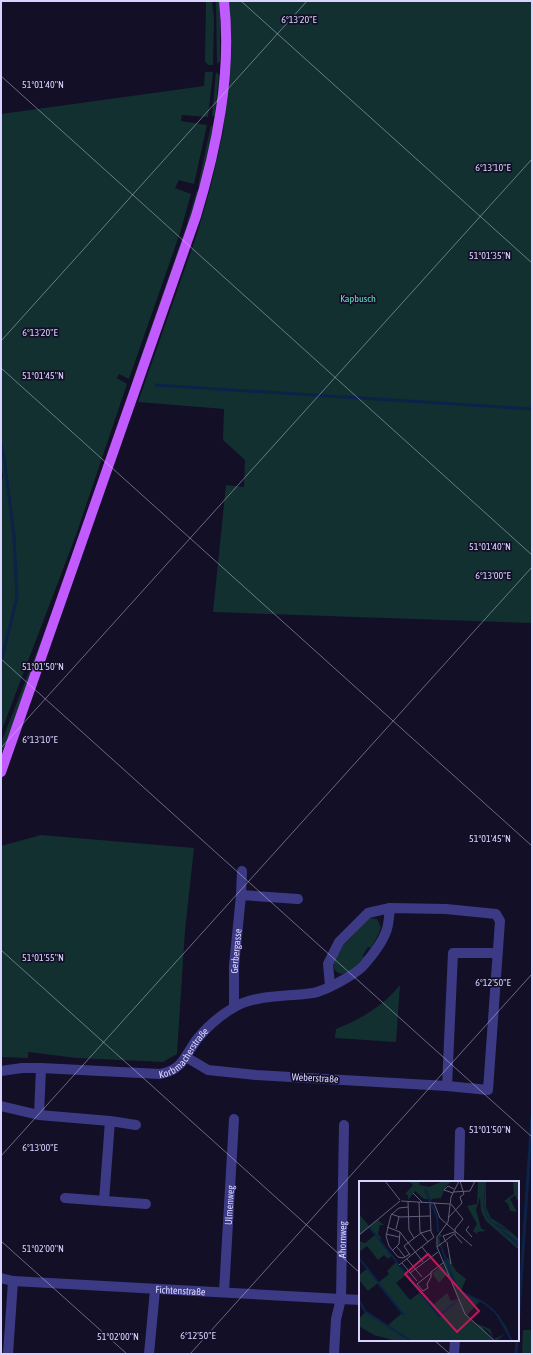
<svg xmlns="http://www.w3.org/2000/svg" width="533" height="1355" font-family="'Asap Condensed',sans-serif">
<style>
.green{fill:#12302f}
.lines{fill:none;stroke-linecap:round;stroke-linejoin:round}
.stream{stroke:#0c2248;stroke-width:3}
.minor{stroke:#3d3a85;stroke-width:10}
.major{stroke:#c25bff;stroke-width:10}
.ticks{fill:none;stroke:#d9d4ff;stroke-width:1;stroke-opacity:0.45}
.labels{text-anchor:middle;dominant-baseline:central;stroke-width:3.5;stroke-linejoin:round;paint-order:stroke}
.park-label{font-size:10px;fill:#5fe0c0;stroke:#130f26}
.street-label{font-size:10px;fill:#d9d4ff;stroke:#130f26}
.inset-river{fill:none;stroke:#0c2248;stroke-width:2}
.inset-road{fill:none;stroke:#625e7d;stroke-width:1}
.view{fill:#c2185b;fill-opacity:0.15;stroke:#c2185b;stroke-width:2}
.inset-edge{fill:none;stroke:#d9d4ff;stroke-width:2}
.ticks-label{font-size:10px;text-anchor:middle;fill:#d9d4ff;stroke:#130f26;stroke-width:3.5;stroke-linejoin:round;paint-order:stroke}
</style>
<rect width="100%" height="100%" fill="#130f26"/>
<path class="green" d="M206,1H212L214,18L213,65H208L205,61Z
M216,1H219L220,16V61L217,64Z
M229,1H532V623L213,612L226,485L244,487L245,460L223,440L224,409L138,402L197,234L211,185L223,132L228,83Z
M205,72H213L208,117L182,115L181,121L207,125L194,184L179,180L175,188L191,194L180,233L129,379L119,374L117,378L127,384L76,535L1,732V480L3,478L1,458V114L204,86Z
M216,72L219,75L215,115L212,116Z
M211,125L213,127L200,185L198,186Z
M197,190L198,193L185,237L137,378L133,379L185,230Z
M68,569L28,685L1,755V743L43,636Z
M41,835L194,848L185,931L177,1054L163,1062L77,1058L28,1052V1058L1,1057V846Z
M371,918L377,919L381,927L379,933L371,948L368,947L363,955V958C357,964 346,979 337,972C334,970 333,966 334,963C335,957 340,951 342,945L345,944L368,919Z
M400,985L396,1042L335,1038L336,1029C361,1019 383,1006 400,985Z
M523,1330H532V1354H522Z"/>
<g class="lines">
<path class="stream" d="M156,385L532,409
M1,444L4,457L14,536L17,598L1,662
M518,1327L532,1114
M516,1354L517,1340"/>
<g class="minor">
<path d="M241,895L242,871"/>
<path d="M330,986L328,964L339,942L368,913L390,908"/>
<path id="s1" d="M234,1007V966L241,895L298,899"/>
<path d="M41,1068L39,1115L110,1121L136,1125"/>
<path id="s2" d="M1,1071L22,1068H41L160,1074C184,1070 185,1054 198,1038C208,1026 219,1016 233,1008C256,994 287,997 313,993C325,991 354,975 362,967C371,957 383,942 387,929C389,922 389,915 390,908L446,909L496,914L500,921L488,1090L447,1086L256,1075L208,1070L186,1057"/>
<path d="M447,1086L453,953H497"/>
<path d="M1,1106L39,1115"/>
<path d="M459,1182L460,1132"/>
<path d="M65,1198L146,1204"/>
<path d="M104,1201L110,1121"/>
<path id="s3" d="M1,1278L13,1281C129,1288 244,1293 360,1300"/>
<path id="s4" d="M224,1292L234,1119"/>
<path d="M8,1354L13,1281"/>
<path d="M149,1354L155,1290"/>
<path id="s5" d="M334,1354L336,1319L341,1299L344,1125"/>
<path d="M454,1354L455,1340"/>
</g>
<path class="major" d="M1,772L196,216C217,147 232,73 224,1"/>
</g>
<path class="ticks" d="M241,1L532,263M1,76L532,555M1,341L307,1M1,368L532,846M1,659L532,1137M1,748L532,159M1,950L360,1273M1,1156L532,567M1,1241L127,1354M434,1340L450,1354M190,1354L532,974"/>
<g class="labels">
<g class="park-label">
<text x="358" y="298">Kapbusch</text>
</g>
<g class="street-label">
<text stroke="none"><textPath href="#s1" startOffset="56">Gerbergasse</textPath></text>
<text stroke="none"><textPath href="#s2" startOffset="192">Korbmacherstraße</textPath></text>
<text transform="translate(315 1078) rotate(3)">Weberstraße</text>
<text stroke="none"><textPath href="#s4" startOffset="87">Ulmenweg</textPath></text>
<text stroke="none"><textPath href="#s5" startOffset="115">Ahornweg</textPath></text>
<text stroke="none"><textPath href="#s3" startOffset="180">Fichtenstraße</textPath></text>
</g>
</g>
<g transform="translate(359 1181)">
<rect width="160" height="160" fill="#130f26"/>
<path d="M50,0H61L60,4L70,6L84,0H93L87,5L82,17L73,18L71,22L70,18H65L56,10L49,19V14L46,13L54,4ZM119,0H127V26L132,37L145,45L160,58V69L127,40L122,30L121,16L117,29L119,36L122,47L127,50L118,51L119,54L114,50L118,43L108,25L118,23ZM154,0H160V22L156,14L151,18L158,31L151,30L149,23L145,20L155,13ZM32,28L19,39L25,44H21L19,53L22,57L21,60L47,94L37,102L51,119L61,111L56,104L73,125L88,112L92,120L99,118L84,80L86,79L82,65H79V58L81,52L83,55L80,57L87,78L89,77L97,90L107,98L102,110L124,121L133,127L147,145L153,160L134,129L121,120L108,134L116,142L131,148L135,158L146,153L137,160L129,150L123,146L135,160H37L15,154L0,145V138L6,131L2,125L0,118L6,130L29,144L43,132L19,102L9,110L0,99V94L8,88L0,77L20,101L30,93L28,90L37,81L32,75L29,78L25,74L19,79L8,65L0,71V60L6,62L16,54L10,47L0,55V33L10,45ZM84,84L88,93L80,102L73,92Z" fill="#12302f"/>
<path d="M124,0L127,6L125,21L128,34L134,42L144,45L151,51L137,45L157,59L160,66L128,37L124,23L126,5Z" fill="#0c2248"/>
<path class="inset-river" d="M66,8L78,36L79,51M11,47L40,84M82,65L97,105L104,112L124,121L137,132M0,77L19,101M41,85L56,104M19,102L45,134M56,105L80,135L98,120M0,119L6,130L52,160M138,133L153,160"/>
<path class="inset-road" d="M26,0L41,19M100,0L92,16L89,41L78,56V66L106,133L136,160M94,11L111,10L116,0M54,12L63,21M94,12L85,9L89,5L95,8M42,20L91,23M49,20L50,49L55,57M60,21L61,51L69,61M75,22L81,37L113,65M71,23L72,51L75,56M92,23L104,38L96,48M49,26L40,27L32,34L27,55L30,65L39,76L44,77L51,73M32,33L41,36L71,35M90,36L103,22L101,16L105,13L101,0M110,45L107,49L113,56M28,46L41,51L64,81M37,48L40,36M96,48V54L103,62M27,53L40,56M0,54L41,20M87,61L84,55L95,51M88,61L92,83M38,66L46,76M63,66L71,76M78,66L95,53M33,70L40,63L41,51M51,74L45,65L62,52L72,49M48,78L63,96M43,82L58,100M40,84L75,56M51,92L79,71M72,92L58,103L64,110L69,107L68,103L72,96V91L84,82"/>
<path class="view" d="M69,73L120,130L98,151L46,93Z"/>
<rect width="160" height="160" class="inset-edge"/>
</g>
<g class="ticks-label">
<text x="299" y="23">6°13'20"E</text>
<text x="43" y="88">51°01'40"N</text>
<text x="493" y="171">6°13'10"E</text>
<text x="490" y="259">51°01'35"N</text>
<text x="40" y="336">6°13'20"E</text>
<text x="43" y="379">51°01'45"N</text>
<text x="490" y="550">51°01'40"N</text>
<text x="493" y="579">6°13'00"E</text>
<text x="43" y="670">51°01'50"N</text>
<text x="40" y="743">6°13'10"E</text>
<text x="490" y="842">51°01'45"N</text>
<text x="43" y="961">51°01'55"N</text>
<text x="493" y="986">6°12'50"E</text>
<text x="490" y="1133">51°01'50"N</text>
<text x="40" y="1151">6°13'00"E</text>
<text x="43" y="1252">51°02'00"N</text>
<text x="198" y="1339">6°12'50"E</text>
<text x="118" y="1340">51°02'00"N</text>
</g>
<rect width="533" height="1355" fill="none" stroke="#d9d4ff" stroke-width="4"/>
</svg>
